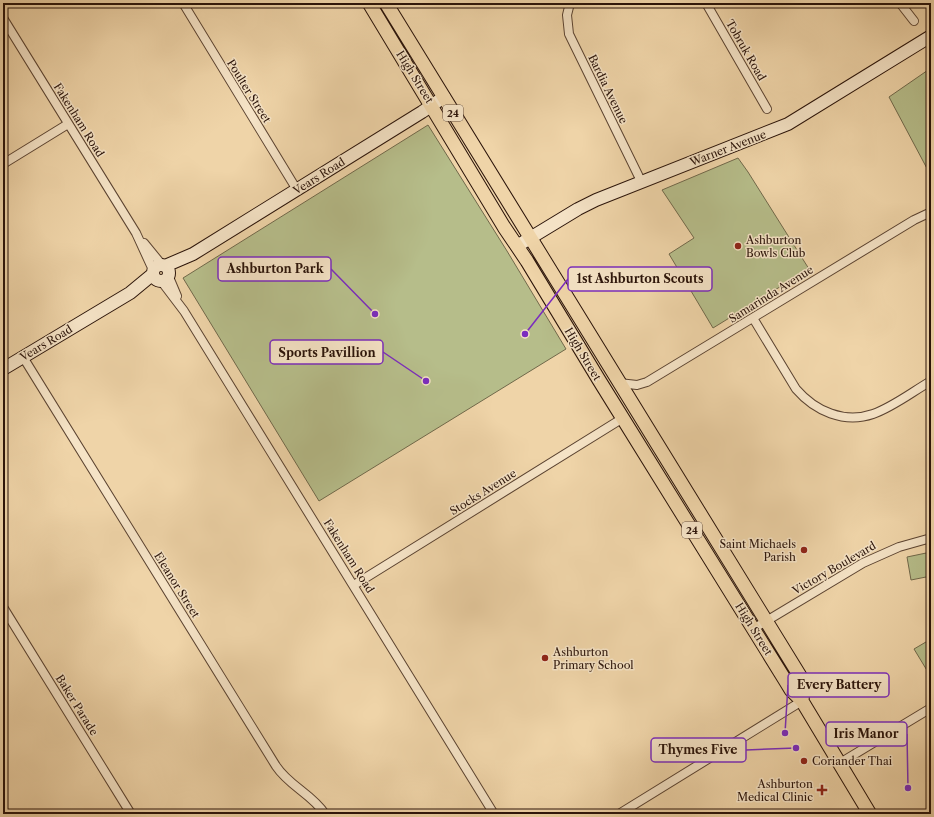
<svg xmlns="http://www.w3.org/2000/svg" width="934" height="817" font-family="'Libre Caslon Text',serif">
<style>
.green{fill:#b6bd8a;stroke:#70684a}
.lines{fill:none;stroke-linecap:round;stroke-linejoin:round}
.street-casing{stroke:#5b4331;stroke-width:10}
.secondary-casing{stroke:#2a1309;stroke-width:14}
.primary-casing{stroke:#2a1309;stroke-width:15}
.street{stroke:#f5e3c6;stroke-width:8}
.secondary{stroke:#f5e3c6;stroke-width:12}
.primary{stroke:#efd4a8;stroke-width:13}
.poi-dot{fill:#8f2418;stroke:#f5e3c6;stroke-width:1.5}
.labels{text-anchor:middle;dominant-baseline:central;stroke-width:3;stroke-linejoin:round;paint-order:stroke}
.shield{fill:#f5e3c6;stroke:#675142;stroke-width:1}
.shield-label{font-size:10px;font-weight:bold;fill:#2a1309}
.street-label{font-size:11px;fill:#2a1309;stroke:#f5e3c6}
.poi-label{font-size:11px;fill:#2a1309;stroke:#f5e3c6;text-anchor:start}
.leader{fill:none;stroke:#7b2cbf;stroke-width:1.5}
.callout-dot{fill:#7b2cbf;stroke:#f5e3c6;stroke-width:1.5}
.callout{fill:#f5e3c6;stroke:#7b2cbf;stroke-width:1.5}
.callout-label{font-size:12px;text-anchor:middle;font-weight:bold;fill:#2a1309}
</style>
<rect width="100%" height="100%" fill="#efd4a8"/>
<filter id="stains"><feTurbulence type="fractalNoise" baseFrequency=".005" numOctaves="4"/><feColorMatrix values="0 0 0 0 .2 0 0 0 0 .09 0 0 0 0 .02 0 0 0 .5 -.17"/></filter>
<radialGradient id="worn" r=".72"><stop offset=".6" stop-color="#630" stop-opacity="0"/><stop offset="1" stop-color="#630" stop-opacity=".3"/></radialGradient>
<path class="green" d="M931,68V176L889,97Z
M428,125L507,251L566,349L319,501L183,278Z
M738,158L748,172L809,269L713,328L669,254L694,238L662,190Z
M931,552V576L911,580L907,557Z
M931,639V677L914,649Z"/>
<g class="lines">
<g class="street-casing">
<path id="street" d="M183,3L297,190
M570,3L567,15L569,34L641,181
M706,3L767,109
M900,3L914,21
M3,18L136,233L153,270
M3,164L68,124
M144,243L162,265
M169,277L177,296
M162,282L184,311L494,814
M753,318L796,389C815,411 844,424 873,414C893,407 912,392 931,381
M23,357L276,766C289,786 312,794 325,814
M619,383L637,385L647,382L914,220L931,212
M354,585L623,418
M3,607L131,814
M753,629L863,563L899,547L931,538
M840,763L931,708
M619,814L802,701"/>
</g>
<g class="secondary-casing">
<path id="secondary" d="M517,246L578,209L596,200L788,124L931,36
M153 273a8 8 0 1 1 16 0a8 8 0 1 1-16 0Z
M165,266L193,254L422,112L444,97
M3,369L130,293L153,274"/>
</g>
<g class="primary-casing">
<path id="primary" d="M369,3L504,227L527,261L599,380L785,680L791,690L802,701L870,814
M386,3L800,676L803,688L802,701"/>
</g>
<use href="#street" class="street"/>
<use href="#secondary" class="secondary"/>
<use href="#primary" class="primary"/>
</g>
<g class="poi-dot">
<circle cx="738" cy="246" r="4"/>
<circle cx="804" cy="550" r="4"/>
<circle cx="545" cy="658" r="4"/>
<circle cx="804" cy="761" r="4"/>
<path d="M820 784h4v4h4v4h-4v4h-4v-4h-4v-4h4z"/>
</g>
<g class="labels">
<g class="shield">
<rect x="443" y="105" width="20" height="16" rx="3"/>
<rect x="682" y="522" width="20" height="16" rx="3"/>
</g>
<g class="shield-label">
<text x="453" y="113">24</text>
<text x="692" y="530">24</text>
</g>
<g class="street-label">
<text transform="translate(746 50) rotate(60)">Tobruk Road</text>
<text transform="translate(415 77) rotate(58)">High Street</text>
<text transform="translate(608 89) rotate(64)">Bardia Avenue</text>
<text transform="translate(249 91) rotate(58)">Poulter Street</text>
<text transform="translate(79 120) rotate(58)">Fakenham Road</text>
<text transform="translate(728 148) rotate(-21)">Warner Avenue</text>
<text transform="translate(319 176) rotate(-32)">Vears Road</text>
<text transform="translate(771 294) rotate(-32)">Samarinda Avenue</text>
<text transform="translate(46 343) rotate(-31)">Vears Road</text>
<text transform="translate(583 354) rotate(59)">High Street</text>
<text transform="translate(483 492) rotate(-32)">Stocks Avenue</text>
<text transform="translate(349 556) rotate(58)">Fakenham Road</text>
<text transform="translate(834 568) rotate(-30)">Victory Boulevard</text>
<text transform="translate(177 585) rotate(58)">Eleanor Street</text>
<text transform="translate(754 629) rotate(58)">High Street</text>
<text transform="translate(77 705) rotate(58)">Baker Parade</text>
</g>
<g class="poi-label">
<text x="746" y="240">Ashburton<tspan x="746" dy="13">Bowls Club</tspan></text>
<text x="796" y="544" text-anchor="end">Saint Michaels<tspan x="796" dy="13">Parish</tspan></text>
<text x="553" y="652">Ashburton<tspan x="553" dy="13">Primary School</tspan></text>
<text x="812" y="761">Coriander Thai</text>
<text x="813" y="784" text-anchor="end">Ashburton<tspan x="813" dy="13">Medical Clinic</tspan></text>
</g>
</g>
<path class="leader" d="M375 314L331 269M525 334L568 279M426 381L383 352M785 733L788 685M908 788L907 734M796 748L746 750"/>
<g class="callout-dot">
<circle cx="375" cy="314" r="4"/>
<circle cx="525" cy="334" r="4"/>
<circle cx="426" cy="381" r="4"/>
<circle cx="785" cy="733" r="4"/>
<circle cx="908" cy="788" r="4"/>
<circle cx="796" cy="748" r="4"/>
</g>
<g class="callout">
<rect x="218" y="257" width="113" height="24" rx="4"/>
<rect x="568" y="267" width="144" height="24" rx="4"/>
<rect x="270" y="340" width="113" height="24" rx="4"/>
<rect x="788" y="673" width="101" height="24" rx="4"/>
<rect x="826" y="722" width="81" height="24" rx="4"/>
<rect x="651" y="738" width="95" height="24" rx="4"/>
</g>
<g class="callout-label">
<text x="275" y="273">Ashburton Park</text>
<text x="640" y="283">1st Ashburton Scouts</text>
<text x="327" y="357">Sports Pavillion</text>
<text x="839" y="689">Every Battery</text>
<text x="866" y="738">Iris Manor</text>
<text x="698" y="754">Thymes Five</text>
</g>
<rect width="934" height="817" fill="none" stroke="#efd4a8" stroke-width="16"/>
<rect x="4" y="4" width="926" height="809" fill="none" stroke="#2a1309" stroke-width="2"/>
<rect x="8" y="8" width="918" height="801" fill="none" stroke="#2a1309"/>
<rect width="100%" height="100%" filter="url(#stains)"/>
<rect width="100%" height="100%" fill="url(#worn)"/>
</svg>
